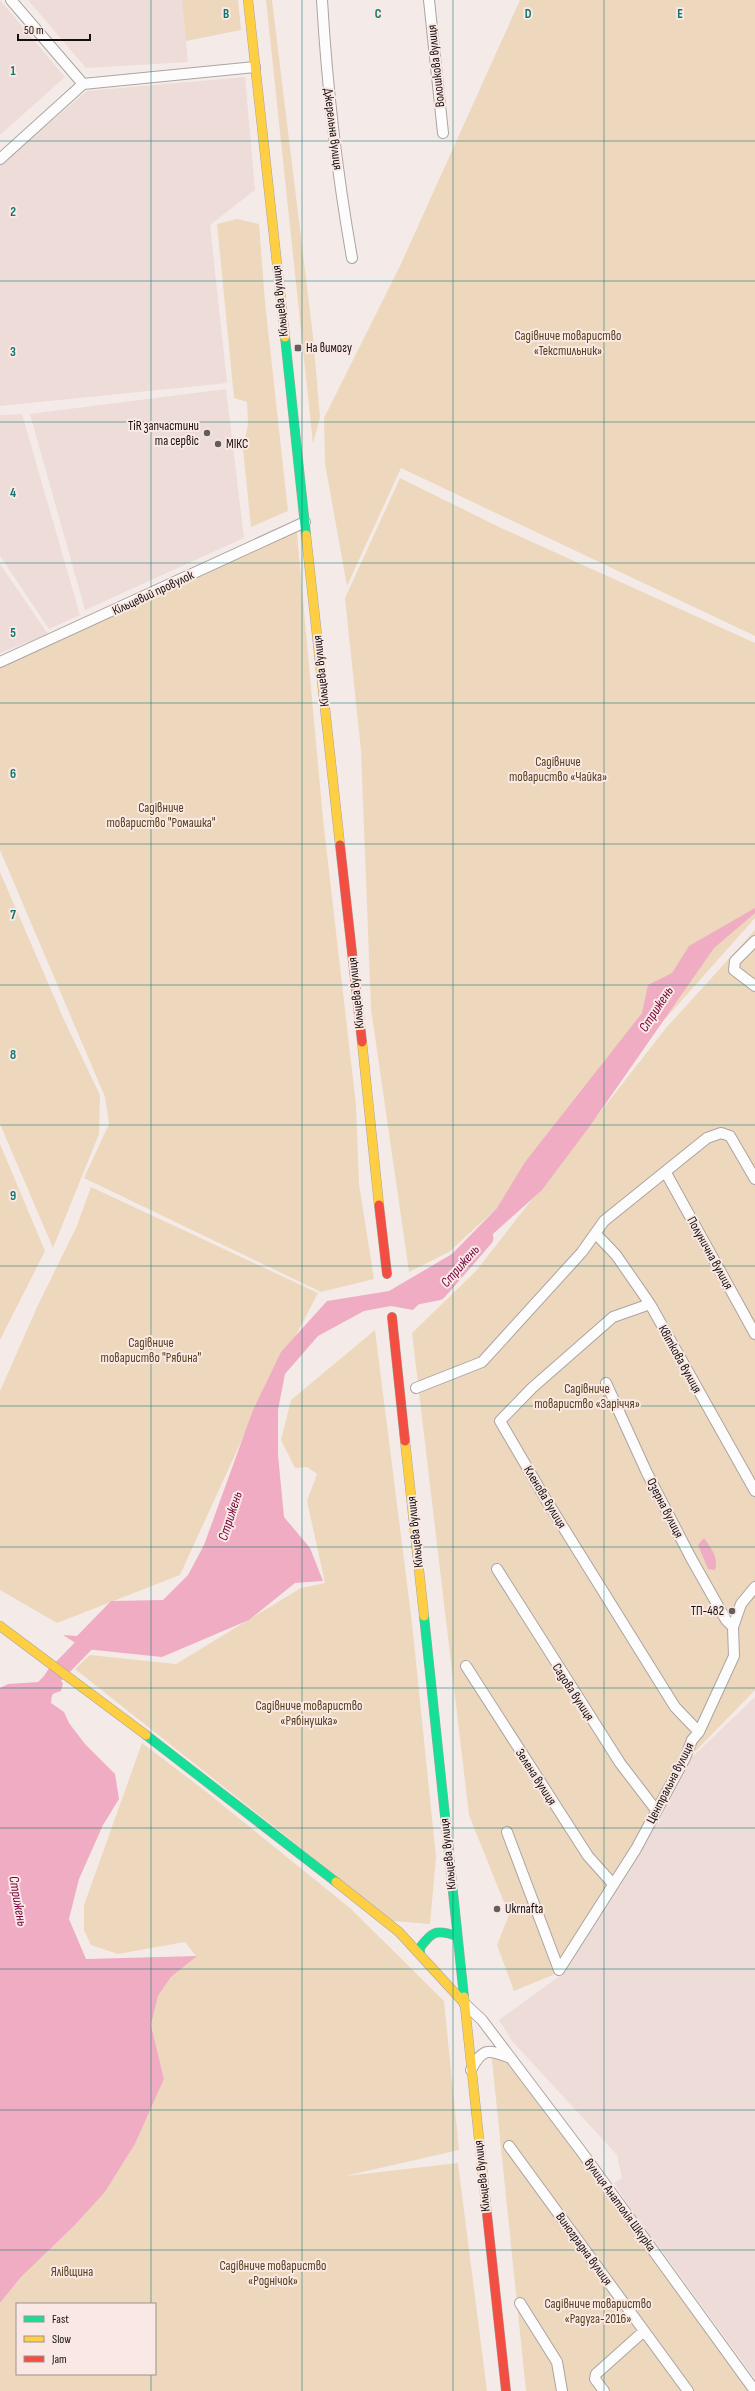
<svg xmlns="http://www.w3.org/2000/svg" width="755" height="2391" font-family="'Sofia Sans Condensed',sans-serif">
<style>
.built{fill:#eddcd7}
.green{fill:#edd8bd;fill-rule:evenodd}
.water{fill:#f0acc3}
.lines{fill:none;stroke-linecap:round;stroke-linejoin:round}
.river{stroke:#f0acc3;stroke-width:17}
.street-casing{stroke:#aba4a2;stroke-width:12}
.fast-casing{stroke:#aba4a2;stroke-width:10}
.slow-casing{stroke:#aba4a2;stroke-width:10}
.jam-casing{stroke:#aba4a2;stroke-width:10}
.street{stroke:#fdfcfc;stroke-width:10}
.fast{stroke:#16e098;stroke-width:9}
.slow{stroke:#ffcf43;stroke-width:9}
.jam{stroke:#f24e42;stroke-width:9}
.grid{fill:none;stroke:#0f766e;stroke-width:1;stroke-opacity:0.55}
.poi-dot{fill:#645d5b;stroke:#f9e8e3;stroke-width:1.5}
.labels{text-anchor:middle;dominant-baseline:central;stroke-width:4;stroke-linejoin:round;paint-order:stroke}
.street-label{font-size:13px;fill:#16100f;stroke:#f9e8e3}
.park-label{font-size:13px;fill:#553f1c;stroke:#f9e8e3}
.poi-label{font-size:13px;fill:#16100f;stroke:#f9e8e3;text-anchor:start}
.water-label{font-size:14px;font-style:italic;fill:#73003f;stroke:#f9e8e3}
.grid-label{font-size:13px;text-anchor:middle;font-weight:bold;fill:#0f766e;stroke:#f9e8e3;stroke-width:4;stroke-linejoin:round;paint-order:stroke}
</style>
<rect width="100%" height="100%" fill="#f4ebe8"/>
<path class="built" d="M0,0L65,77L0,135Z
M28,0H182L188,62L86,68Z
M245,77L255,190L210,225L227,383L0,406V165L87,91Z
M226,389L244,538L85,610L30,414Z
M22,414L80,615L49,629L0,556V415Z
M0,564L48,634L0,653Z
M755,1697V2379L662,2251L643,2228L614,2183L622,2178L617,2155L512,2041L499,2020L561,1975L639,1853L689,1760Z"/>
<path class="green" d="M182,0H238L241,30L186,41Z
M266,0H272L313,336L320,417L313,444Z
M520,0H755V636L401,468L347,586L325,464L324,418L400,266Z
M237,219L259,224L265,302L288,511L251,527L243,449L248,424L247,402L234,398L217,224Z
M400,478L499,527L755,643V918L497,1208L449,1252L409,1272L371,1009L361,751L345,598Z
M296,523L323,819L356,1105L359,1184L374,1279L321,1292L84,1178L109,1124L105,1097L0,850V662Z
M0,872L65,1022L100,1095L99,1134L53,1248L0,1124Z
M755,930V1690L687,1760L560,1972L514,1991L497,1945L509,1915L469,1815L412,1333L476,1271L666,1028Z
M0,1144L45,1251L0,1340Z
M91,1187L318,1293L245,1433L180,1575L57,1623L0,1590V1391L38,1305L76,1228Z
M375,1330L412,1623L436,1857L430,1924L393,1921L75,1669L90,1655L176,1664L301,1588L325,1583L307,1501L317,1474L307,1467L295,1468L281,1440L291,1400Z
M142,1743L204,1790L350,1908L444,2001L459,2150L345,2176L458,2163L487,2391H0V2303L21,2277L74,2226L105,2192L135,2144L164,2079L151,2025L158,1996L171,1977L196,1956L185,1942L118,1954L91,1945L84,1930V1905ZM17,2304H155V2374H17Z
M491,2051L511,2058L754,2391H526Z"/>
<path class="water" d="M755,908V913L714,948L590,1126L542,1190L447,1275L413,1310L391,1306L364,1311L318,1336L285,1374L278,1410V1455L284,1517L310,1548L323,1581L295,1583L249,1620L162,1657L85,1649L63,1635L77,1636L111,1601L163,1600L188,1575L204,1545L253,1410L281,1352L327,1301L389,1291L452,1254L497,1208L525,1162L642,1013L648,985L672,973L689,946Z
M704,1538C711,1548 719,1558 715,1570L708,1569L698,1545Z
M49,1671L63,1683L61,1691L52,1694L51,1703L64,1712L69,1723L85,1744L115,1774L119,1799L103,1825L79,1879L69,1919L86,1959L197,1956L171,1977L158,1996L151,2025L164,2079L135,2144L105,2192L74,2226L21,2277L0,2303V1688L8,1684L38,1682Z"/>
<g class="lines">
<path class="river" d="M407,1298L438,1292L485,1238
M42,1696L54,1676L99,1630"/>
<g class="street-casing">
<path id="street" d="M11,0L83,84
M322,0C327,86 337,173 352,258
M429,0L443,133
M0,159L83,84L255,67
M0,662L305,522
M755,941L735,961L734,970L755,986
M666,1173L755,1334
M596,1234L616,1255L650,1304L755,1491
M650,1304L613,1317L532,1388L500,1421L545,1498L675,1707L699,1732
M606,1383L647,1473L691,1558L726,1620L733,1627
M416,1388L482,1362L582,1252L604,1221L707,1138L721,1133L730,1136L755,1179
M497,1569L620,1763L656,1810
M466,1666L588,1856L613,1884
M507,1832L559,1970
M559,1970L636,1849L685,1758L692,1740L699,1732L734,1656L733,1627L741,1604L755,1587
M465,2004L482,2020L581,2151L755,2391
M471,2070C483,2046 490,2050 511,2058
M509,2146L688,2391
M520,2303L557,2362L562,2391
M604,2391L595,2379L596,2374L644,2331"/>
</g>
<g class="fast-casing">
<path id="fast" d="M285,337L306,535
M424,1616L464,1997
M146,1735L336,1882
M420,1952L419,1949C432,1931 436,1929 457,1936"/>
</g>
<g class="slow-casing">
<path id="slow" d="M248,0L285,337
M306,535L340,845
M362,1042L379,1205
M405,1441L424,1616
M0,1626L146,1735
M336,1882L399,1932L465,2004
M464,1997L487,2214"/>
</g>
<g class="jam-casing">
<path id="jam" d="M340,845L362,1042
M379,1205L387,1274
M392,1317L405,1441
M487,2214L506,2391"/>
</g>
<use href="#street" class="street"/>
<use href="#fast" class="fast"/>
<use href="#slow" class="slow"/>
<use href="#jam" class="jam"/>
</g>
<path class="grid" d="M151,0V2304M302,0V2391M453,0V2391M604,0V2391M0,141H755M0,281H755M0,422H755M0,563H755M0,703H755M0,844H755M0,985H755M0,1125H755M0,1266H755M0,1406H755M0,1547H755M0,1688H755M0,1828H755M0,1969H755M0,2110H755M0,2250H755M151,2374V2391"/>
<g class="poi-dot">
<rect x="294" y="344" width="8" height="8" rx="2"/>
<circle cx="207" cy="433" r="4"/>
<circle cx="218" cy="444" r="4"/>
<circle cx="732" cy="1611" r="4"/>
<circle cx="497" cy="1909" r="4"/>
</g>
<g class="labels">
<g class="street-label">
<text transform="translate(436 66) rotate(-96)">Волошкова вулиця</text>
<text transform="translate(333 129) rotate(83)">Джерельна вулиця</text>
<text transform="translate(280 301) rotate(-96)">Кільцева вулиця</text>
<text transform="translate(153 593) rotate(-25)">Кільцевий провулок</text>
<text transform="translate(321 671) rotate(-96)">Кільцева вулиця</text>
<text transform="translate(356 993) rotate(-96)">Кільцева вулиця</text>
<text transform="translate(710 1253) rotate(61)">Полунична вулиця</text>
<text transform="translate(680 1359) rotate(61)">Квіткова вулиця</text>
<text transform="translate(545 1497) rotate(59)">Кленова вулиця</text>
<text transform="translate(665 1508) rotate(63)">Озерна вулиця</text>
<text transform="translate(415 1532) rotate(-96)">Кільцева вулиця</text>
<text transform="translate(573 1692) rotate(57)">Садова вулиця</text>
<text transform="translate(536 1777) rotate(57)">Зелена вулиця</text>
<text transform="translate(670 1783) rotate(-63)">Центральна вулиця</text>
<text transform="translate(448 1854) rotate(-96)">Кільцева вулиця</text>
<text transform="translate(482 2176) rotate(-96)">Кільцева вулиця</text>
<text transform="translate(620 2205) rotate(54)">вулиця Анатолія Шкурка</text>
<text transform="translate(584 2249) rotate(54)">Виноградна вулиця</text>
</g>
<g class="park-label">
<text x="568" y="336">Садівниче товариство<tspan x="568" dy="15">«Текстильник»</tspan></text>
<text x="558" y="762">Садівниче<tspan x="558" dy="15">товариство «Чайка»</tspan></text>
<text x="161" y="808">Садівниче<tspan x="161" dy="15">товариство "Ромашка"</tspan></text>
<text x="151" y="1343">Садівниче<tspan x="151" dy="15">товариство "Рябина"</tspan></text>
<text x="587" y="1389">Садівниче<tspan x="587" dy="15">товариство «Заріччя»</tspan></text>
<text x="309" y="1706">Садівниче товариство<tspan x="309" dy="15">«Рябінушка»</tspan></text>
<text x="273" y="2266">Садівниче товариство<tspan x="273" dy="15">«Роднічок»</tspan></text>
<text x="72" y="2272">Ялівщина</text>
<text x="598" y="2304">Садівниче товариство<tspan x="598" dy="15">«Радуга-2016»</tspan></text>
</g>
<g class="poi-label">
<text x="306" y="348">На вимогу</text>
<text x="199" y="426" text-anchor="end">TiR запчастини<tspan x="199" dy="15">та сервіс</tspan></text>
<text x="226" y="444">МІКС</text>
<text x="724" y="1611" text-anchor="end">ТП-482</text>
<text x="505" y="1909">Ukrnafta</text>
</g>
<g class="water-label">
<text transform="translate(656 1009) rotate(-57)">Стрижень</text>
<text transform="translate(460 1266) rotate(-49)">Стрижень</text>
<text transform="translate(230 1516) rotate(-72)">Стрижень</text>
<text transform="translate(18 1901) rotate(80)">Стрижень</text>
</g>
</g>
<g class="grid-label">
<text x="226" y="18">B</text>
<text x="378" y="18">C</text>
<text x="528" y="18">D</text>
<text x="680" y="18">E</text>
<text x="13" y="75">1</text>
<text x="13" y="216">2</text>
<text x="13" y="356">3</text>
<text x="13" y="497">4</text>
<text x="13" y="637">5</text>
<text x="13" y="778">6</text>
<text x="13" y="919">7</text>
<text x="13" y="1059">8</text>
<text x="13" y="1200">9</text>
</g>
<rect x="16" y="2303" width="140" height="72" fill="#f9e8e3" stroke="#9e928e"/>
<rect x="24" y="2316" width="20" height="6" fill="#16e098" stroke="#9e928e"/>
<text x="52" y="2323" font-size="12" fill="#16100f">Fast</text>
<rect x="24" y="2336" width="20" height="6" fill="#ffcf43" stroke="#9e928e"/>
<text x="52" y="2343" font-size="12" fill="#16100f">Slow</text>
<rect x="24" y="2356" width="20" height="6" fill="#f24e42" stroke="#9e928e"/>
<text x="52" y="2363" font-size="12" fill="#16100f">Jam</text>
<path d="M18 34v6h72v-6" fill="none" stroke="#16100f" stroke-width="2"/>
<text x="24" y="34" font-size="12" fill="#16100f" stroke="#f9e8e3" stroke-width="3" paint-order="stroke">50 m</text>
</svg>
